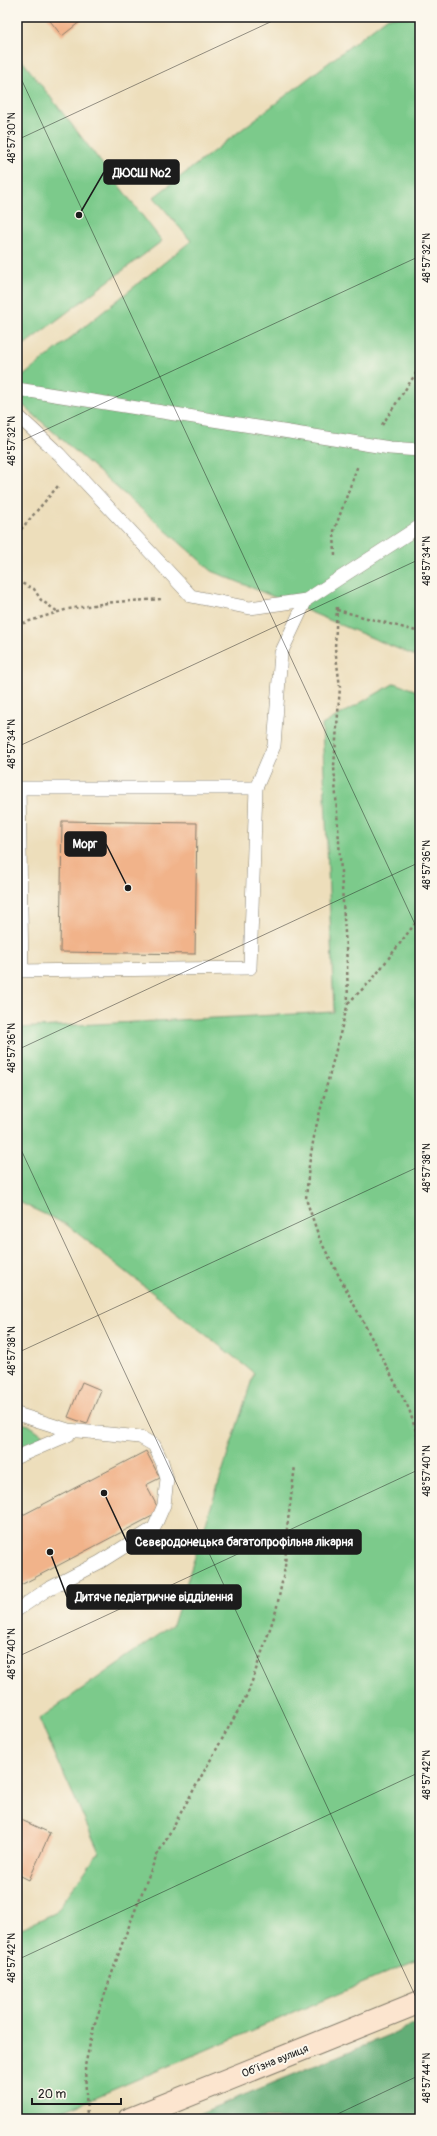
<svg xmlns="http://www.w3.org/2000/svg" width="437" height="2136" font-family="Pangolin,sans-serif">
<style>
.green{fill:#7bca8b;stroke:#4c7354}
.forest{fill:#64ae77;stroke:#40654a}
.building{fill:#f1b38a}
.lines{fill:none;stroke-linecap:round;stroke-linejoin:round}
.service-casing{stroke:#847d6c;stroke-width:14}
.secondary-casing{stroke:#847d6c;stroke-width:24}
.path{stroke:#847d6c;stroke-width:2.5;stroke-dasharray:3 3;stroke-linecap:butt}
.service{stroke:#fff;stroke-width:13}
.secondary{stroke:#fce5cf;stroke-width:22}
.ticks{fill:none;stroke:#1c1c1c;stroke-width:1;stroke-opacity:0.45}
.labels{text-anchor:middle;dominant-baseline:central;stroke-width:4;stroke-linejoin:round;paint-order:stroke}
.street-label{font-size:11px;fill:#1c1c1c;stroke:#fbf7ec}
.leader{fill:none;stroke:#1c1c1c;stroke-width:1.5}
.callout-dot{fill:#1c1c1c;stroke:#fbf7ec;stroke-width:1.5}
.callout{fill:#1c1c1c;stroke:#1c1c1c;stroke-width:1.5}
.callout-label{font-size:12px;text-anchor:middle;font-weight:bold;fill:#fff}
.neatline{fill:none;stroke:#1c1c1c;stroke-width:1.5}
.ticks-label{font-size:10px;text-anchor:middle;fill:#1c1c1c}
</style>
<rect width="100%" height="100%" fill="#fbf7ec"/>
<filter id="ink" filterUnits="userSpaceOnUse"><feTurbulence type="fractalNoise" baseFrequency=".025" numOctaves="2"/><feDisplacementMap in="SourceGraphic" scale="8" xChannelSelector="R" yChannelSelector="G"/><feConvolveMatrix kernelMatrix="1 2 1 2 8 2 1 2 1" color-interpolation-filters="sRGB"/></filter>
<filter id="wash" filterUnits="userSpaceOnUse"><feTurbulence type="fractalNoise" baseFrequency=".012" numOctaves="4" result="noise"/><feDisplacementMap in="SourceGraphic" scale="16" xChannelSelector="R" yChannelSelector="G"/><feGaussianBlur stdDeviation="0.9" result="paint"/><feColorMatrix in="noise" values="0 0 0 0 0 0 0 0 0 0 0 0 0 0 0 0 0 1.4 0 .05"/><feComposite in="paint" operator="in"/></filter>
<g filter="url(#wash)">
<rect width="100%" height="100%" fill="#eddebb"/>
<path class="green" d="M388,17H420V658L212,571L17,400V381L191,241L154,197Z
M17,54L162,241L17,350Z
M395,683L420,692V1959L44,2119H17V1930L55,1913L99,1852L39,1719L173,1625L254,1373L67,1225L17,1201V1028L334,1012L322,725Z
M17,1422L29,1425L43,1435L40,1441L17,1454Z"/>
<path class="forest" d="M420,2022V2119H186Z"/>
<g id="blocks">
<path class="building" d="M47,17H86L62,36Z
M62,821L197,823L195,954L60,952Z
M82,1382L101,1390L87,1424L68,1417Z
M146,1451L160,1478L146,1485L160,1512L17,1587V1518Z
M17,1818L50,1833L29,1880L17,1874Z"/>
</g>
</g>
<g filter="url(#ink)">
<use href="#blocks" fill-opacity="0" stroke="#847d6c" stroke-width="1"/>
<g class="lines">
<g class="service-casing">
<path id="service" d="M17,389L390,448L420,450
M17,415L59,454L191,596L250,608L306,600L420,526
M17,788H256
M19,788L22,971
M17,971L250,968L256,788L274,746L281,653L306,600
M17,1414L68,1430V1435L17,1457
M17,1610L48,1589L100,1562L154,1528L164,1505L167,1479L162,1462L154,1445L140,1437L68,1430"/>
</g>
<g class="secondary-casing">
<path id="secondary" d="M130,2119L420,2002"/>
</g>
<path class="path" d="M382,425L420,367
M17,534L58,486
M335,556L334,531L358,465
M17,581L34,589L41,600L58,612
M337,607L335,648L340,687L334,766L347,963L348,1003L315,1131L309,1165L306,1199L320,1240L409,1409L420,1444
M337,610L420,632
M17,625L68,609L114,602L163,599
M348,1003L372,980L420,917
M87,2119L85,2066L94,2026L122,1944L156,1857L248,1693L276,1611L285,1568L287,1528L295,1466"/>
<use href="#service" class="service"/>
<use href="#secondary" class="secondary"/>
</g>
</g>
<path class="ticks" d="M17,70L420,935M17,140L281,17M17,443L420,256M17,747L420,559M17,1050L420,862M17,1141L420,2006M17,1353L420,1166M17,1657L420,1469M17,1960L420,1772M327,2119L420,2075"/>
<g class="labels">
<g class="street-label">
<text transform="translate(275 2061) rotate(-22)">Об’їзна вулиця</text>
</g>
</g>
<path class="leader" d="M79 215L104 172M128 888L106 844M104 1493L127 1542M50 1552L67 1597"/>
<g class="callout-dot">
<circle cx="79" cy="215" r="4"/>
<circle cx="128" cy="888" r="4"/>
<circle cx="104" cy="1493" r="4"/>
<circle cx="50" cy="1552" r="4"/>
</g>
<g class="callout">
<rect x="104" y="160" width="75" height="24" rx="4"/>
<rect x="65" y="832" width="41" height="24" rx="4"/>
<rect x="127" y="1530" width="234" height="24" rx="4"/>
<rect x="67" y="1585" width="174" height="24" rx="4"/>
</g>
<g class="callout-label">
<text x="142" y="177">ДЮСШ №2</text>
<text x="85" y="848">Морг</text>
<text x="244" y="1546">Сєвєродонецька багатопрофiльна лiкарня</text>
<text x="154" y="1601">Дитяче педіатричне відділення</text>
</g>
<rect width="437" height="2136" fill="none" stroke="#fbf7ec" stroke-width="44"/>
<path d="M32 2098v6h89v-6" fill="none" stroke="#1c1c1c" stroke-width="2"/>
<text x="38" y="2098" font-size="12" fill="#1c1c1c" stroke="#fbf7ec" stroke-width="3" paint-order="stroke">20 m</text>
<rect x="22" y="22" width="393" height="2092" class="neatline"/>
<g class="ticks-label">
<text transform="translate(11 138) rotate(-90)" y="4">48°57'30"N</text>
<text transform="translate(426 258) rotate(-90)" y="4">48°57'32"N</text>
<text transform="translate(11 441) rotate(-90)" y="4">48°57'32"N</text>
<text transform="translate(426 561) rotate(-90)" y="4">48°57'34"N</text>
<text transform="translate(11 744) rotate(-90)" y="4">48°57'34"N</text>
<text transform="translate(426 865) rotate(-90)" y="4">48°57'36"N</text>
<text transform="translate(11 1048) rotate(-90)" y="4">48°57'36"N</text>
<text transform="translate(426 1168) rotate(-90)" y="4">48°57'38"N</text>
<text transform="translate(11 1351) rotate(-90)" y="4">48°57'38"N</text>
<text transform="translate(426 1471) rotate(-90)" y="4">48°57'40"N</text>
<text transform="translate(11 1654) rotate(-90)" y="4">48°57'40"N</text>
<text transform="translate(426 1775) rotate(-90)" y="4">48°57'42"N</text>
<text transform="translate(11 1958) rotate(-90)" y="4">48°57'42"N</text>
<text transform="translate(426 2078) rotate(-90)" y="4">48°57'44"N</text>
</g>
</svg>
